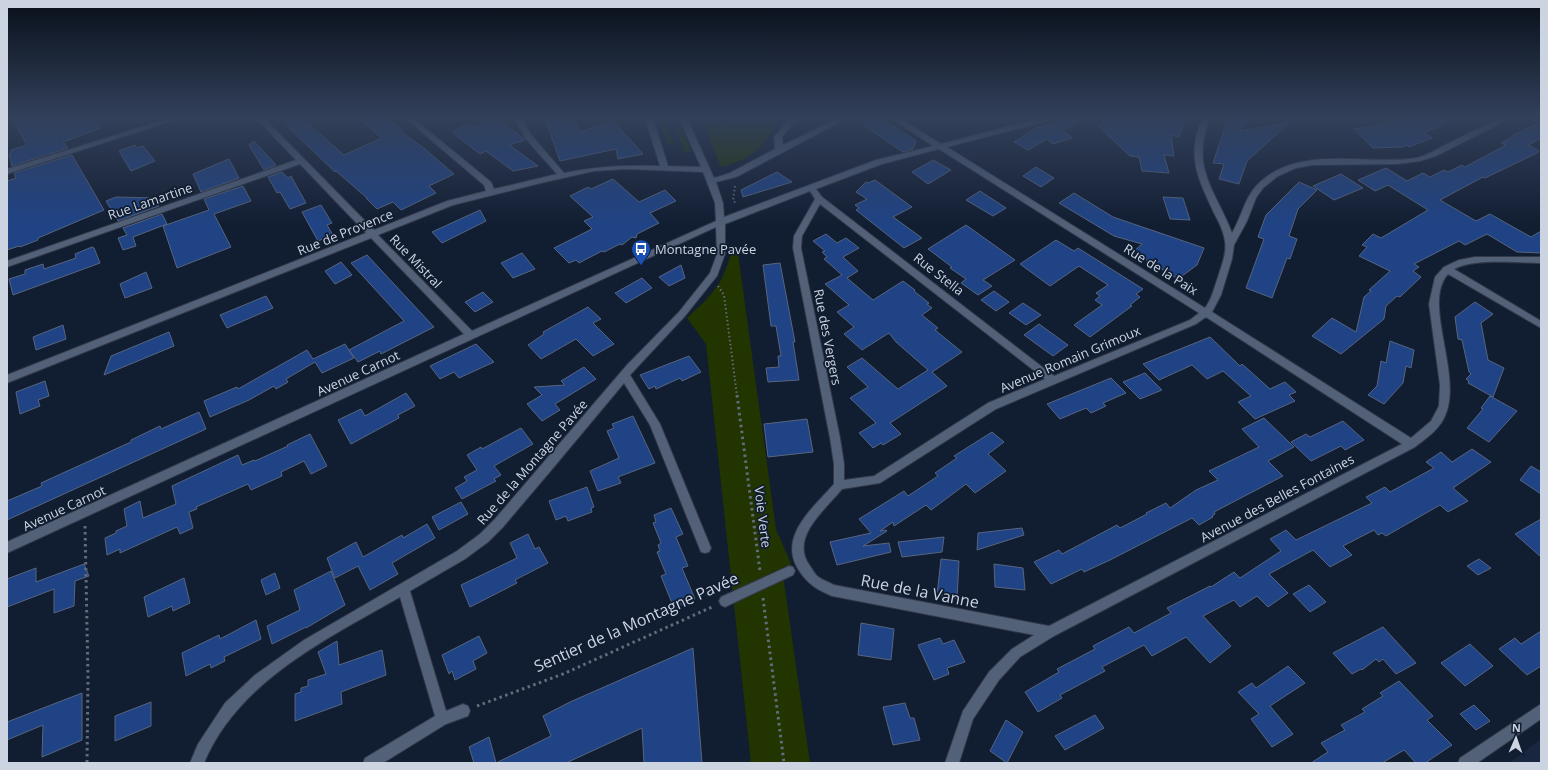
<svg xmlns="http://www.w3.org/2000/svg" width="1548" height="770" font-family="'Open Sans',sans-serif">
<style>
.built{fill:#18263f}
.green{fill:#223400}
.building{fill:#1f4385;stroke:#57657e}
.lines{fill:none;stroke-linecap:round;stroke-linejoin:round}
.minor-casing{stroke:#323848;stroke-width:2}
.path-far1{stroke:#626c7d;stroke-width:2;stroke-dasharray:1.5 2.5;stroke-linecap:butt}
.path{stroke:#626c7d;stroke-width:3;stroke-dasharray:2.5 3.5;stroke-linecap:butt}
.minor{fill:#526078;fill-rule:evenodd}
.labels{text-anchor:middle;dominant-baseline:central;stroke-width:3.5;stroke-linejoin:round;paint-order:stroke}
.street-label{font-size:13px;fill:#ccd4e2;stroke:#111d31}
.poi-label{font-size:13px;fill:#ccd4e2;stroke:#111d31;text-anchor:start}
.near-street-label{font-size:16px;fill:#ccd4e2;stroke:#111d31}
</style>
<rect width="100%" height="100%" fill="#111d31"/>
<path class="built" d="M1541,739V763H1509Z"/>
<path class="green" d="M657,118H664L674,143L668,144Z
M671,118H678L691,151L685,152Z
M701,118H706L710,126L755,118H776C775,131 773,130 766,140C753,157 741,161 721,167Z
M737,246L776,529L793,568L783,575L810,763H751L706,344L687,318C700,306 712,295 721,280C727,268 729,255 737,246Z"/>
<path class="building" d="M12,118H94L101,128L63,142L68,148L12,166L9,154L11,153V150L27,145Z
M280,118H302L344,155L382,138L359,118H388L402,130L400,131L425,149L454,174L429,186L436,193L401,210L393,202L377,209L366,198H367L336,171L335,172L289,128H291Z
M493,118H497L523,138L525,140L509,145L538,166L513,171L486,151L480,154L452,132L468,124L472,128Z
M556,118H572L581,132L613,121L643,154L618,159L616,149L560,161L546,121Z
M873,118H881L916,141L913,149L903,152L862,124Z
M1075,118L1077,122L1063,130L1072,138L1053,144L1047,139L1028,150L1014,142L1036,128Z
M1097,118H1186L1179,137L1171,135L1174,156L1164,155L1169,173L1142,171L1139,157L1130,156L1098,126L1104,124Z
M1228,118H1251L1240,131L1290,122L1247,161L1239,184L1219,179L1224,164L1213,163Z
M1399,118H1456L1424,133L1432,138L1409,147L1407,145L1403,147L1373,148L1354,129L1376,126Z
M1541,122V138L1528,145L1539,151L1537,153L1485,178L1483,177L1440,200L1476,221L1490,214L1531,237L1541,231V253L1517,252L1487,234L1465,245L1459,241L1414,264L1419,267L1413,271L1421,277L1400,297L1397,296L1386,306L1384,319L1341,354L1312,336L1332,318L1356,332L1364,297L1371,291L1369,290L1390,271L1359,256L1367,247L1362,245L1373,234L1381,238L1428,210L1388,185L1375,191L1358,180L1386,168L1407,181L1423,173L1430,177L1444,170L1448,172L1462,165L1465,167L1506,145L1501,143L1514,136L1513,135Z
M254,141L276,165L264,170L249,145Z
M135,145L137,148L143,146L155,161L131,171L119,151Z
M72,155L104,210L38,238V240L20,247L19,246L7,250V181L16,178L14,173Z
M229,159L239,178L201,192L193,174Z
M933,160L951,170L928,184L912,172Z
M1036,167L1054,178L1041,187L1023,176Z
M282,172L288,178L291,176L306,203L290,209L280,192L277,193L268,177Z
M777,172L792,182L743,197L741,190Z
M1341,174L1363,188L1334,200L1313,186Z
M613,179L639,202L665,190L676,201L650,213L659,223L637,234L636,238L632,237L622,245L620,244L604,252L602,251L579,263L576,260L569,263L554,248L592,229L584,221L593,217L570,196L588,187L591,189Z
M875,180L912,207L893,217L922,238L904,248L856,210L859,208L855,205L867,199L856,192L866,182L868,183Z
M1299,182L1317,190L1298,209L1289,236L1297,239L1290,259L1287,258L1272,298L1246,288L1264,239L1258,237L1266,215Z
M243,186L251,201L214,214L231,247L177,268L163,226L209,210L204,199Z
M980,191L1006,208L993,216L966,200Z
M1074,193L1113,217L1204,248L1197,265L1178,279L1133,252L1142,244L1114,236L1059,203Z
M116,197L156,198L159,206L118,221L106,201Z
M1163,197L1183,198L1190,220L1170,219Z
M321,205L332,223L327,225L333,235L318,241L302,212Z
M480,210L486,221L442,243L432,232Z
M162,214L167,224L133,237L136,246L123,250L118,238L127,235L123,228Z
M966,225L1015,260L983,280L992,286L978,295L961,283L966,279L950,268L952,267L928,249Z
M826,234L837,243L846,238L859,248L843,257L858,271L847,278L873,300L903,281L915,290L914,291L929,303L927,304L932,308L922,315L938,328L935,330L962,352L932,372L947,386L890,423L901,434L883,445L881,443L873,448L859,433L876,423L850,398L868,387L847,367L862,358L898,389L928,370L896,342L889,333L862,350L844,334L854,327L837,312L849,305L825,284L842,275L824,259L827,257L822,252L825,251L813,241Z
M1056,240L1074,251L1078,248L1143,289L1136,294L1140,297L1130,305L1132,306L1090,337L1074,325L1102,305L1095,300L1100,296L1096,293L1108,285L1079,266L1050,286L1020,264Z
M92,247L94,248L100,263L13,295L9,279L25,274V270L43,264L44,269L76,258L75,254Z
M522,253L535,269L513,278L501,263Z
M367,255L434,327L381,354L380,351L358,362L349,350L404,321L351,263Z
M341,262L352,275L335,284L325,271Z
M780,263L795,342H793L799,380L768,382L766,368L779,367L778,356H781L776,326H771L763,265Z
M681,265L685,278L669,286L659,277Z
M146,272L152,288L125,298L120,284Z
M642,278L652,288L626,303L615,293Z
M994,291L1009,302L996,311L981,300Z
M483,292L493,302L475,312L465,302Z
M266,296L273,308L227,328L220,315Z
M1475,302L1493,314L1481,323L1488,360L1504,368L1493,397L1468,383L1469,381L1466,379L1471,374L1469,372L1462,340L1458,339L1455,317Z
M1023,303L1041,315L1026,325L1009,313Z
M588,307L601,319L593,323L614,344L593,356L576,339L541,359L528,345L544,334L543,332Z
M1039,324L1068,345L1053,356L1024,335Z
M63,325L66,339L36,350L33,337Z
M169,332L174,346L104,375L111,356Z
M1210,337L1240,366L1242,364L1270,389L1285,382L1296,392L1289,395L1295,401L1255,419L1238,402L1251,396L1223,371L1207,379L1192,365L1159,380L1143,364Z
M1390,341L1414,350L1411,368L1406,366L1403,383L1384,404L1368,395L1377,386L1381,361L1386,363Z
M345,344L354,358L322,373L315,362L286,379L288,382L276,389L274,386L249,400L210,417L204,401L237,387L238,389L307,350L313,359Z
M476,344L494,362L459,378L454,372L440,379L430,366Z
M689,356L701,372L682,381L680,378L656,389L655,386L649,389L640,375Z
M584,367L596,379L555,404L560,410L542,421L527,404L542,395L534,387L565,385L561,381Z
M1145,373L1162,390L1140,399L1123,382Z
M1111,378L1126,393L1103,403L1106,406L1091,413L1086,408L1060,419L1047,404Z
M45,381L49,396L38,400L40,406L20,414L16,392Z
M406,393L415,406L398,415L399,418L351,444L338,420L361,409L365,416Z
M1490,396L1517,411L1489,442L1467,428L1483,409L1481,408Z
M199,412L206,429L7,520V501L42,486L41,483L131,442V440L160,426L161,429Z
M633,416L655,463L618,477L621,483L598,491L590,471L619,458L607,431L614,428L612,424Z
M1264,418L1294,447L1268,461L1283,476L1214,512L1215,514L1212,516L1213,517L1199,525L1192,518L1110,560L1084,572L1082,569L1051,584L1034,562L1059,550L1062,554L1117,525L1120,528L1147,514L1146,513L1166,503L1170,508L1196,490L1218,480L1209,471L1259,447L1242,429Z
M807,419L813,452L768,457L764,424Z
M1343,421L1364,440L1345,450L1341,446L1311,461L1291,442L1306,434L1310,437Z
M521,428L533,444L494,466L501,475L494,479L496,481L462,499L455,488L467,481L464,477L477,470L467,455L481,447L482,449Z
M992,432L1004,442L988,454L1006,471L975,493L966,484L931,510L926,505L894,526L893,522L880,531L886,530L887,531L863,546L889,543L891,552L837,565L830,542L871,533L859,519L904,491L908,496L938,476L935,473L957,458L954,456Z
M310,434L327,466L311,474L304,461L281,472L282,476L251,490L248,484L196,507L197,509L189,512L193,528L180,534L177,527L120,553V549L107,555L105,538L116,533V531L127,526L124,509L140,501L143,518L176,504L172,486L238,455L242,465L254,460L255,461L288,446L287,445Z
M1472,449L1491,462L1453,488L1468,501L1448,512L1440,505L1386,536L1382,533L1378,535L1374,530L1343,546L1352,555L1330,567L1313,550L1269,574L1288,593L1268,607L1257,596L1240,607L1234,600L1203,616L1231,646L1210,663L1186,637L1152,656L1144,645L1102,667L1105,671L1060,695L1062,698L1038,712L1025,692L1059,672L1057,669L1095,649L1093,646L1129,627L1134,633L1171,613L1167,608L1210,586L1211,587L1234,572L1240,578L1281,551L1270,539L1281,533L1286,530L1296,540L1372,503L1366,497L1385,487L1390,492L1434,468L1426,462L1441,452L1452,462Z
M1531,466L1541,472V494L1520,480Z
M587,487L594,507L591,508L592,512L568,521L566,516L556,520L549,501Z
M461,502L468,514L439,530L432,517Z
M671,508L683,534L676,537L688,566L682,568L695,599L674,608L661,576L666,574L657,552L660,551L658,545L661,543L653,523L656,522L654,515Z
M1541,519V557L1515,534Z
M427,524L435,538L392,563L398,574L370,590L358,566L335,578L327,558L356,542L363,557L402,535L403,538Z
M1022,528L1024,535L977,550L978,533Z
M528,534L535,549L539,547L548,563L515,580L517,583L470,607L461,585L517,558L510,543Z
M944,537L942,552L902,557L898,542Z
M941,559L959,561L957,599L937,595Z
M1479,559L1491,568L1478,575L1467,566Z
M84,564L89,576L75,581L74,606L54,613V589L7,607V579L36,568V582Z
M994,564L1023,568L1025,590L995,587Z
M331,571L345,605L306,628V627L272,644L267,626L300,610L294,590Z
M275,573L280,588L266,595L261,580Z
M184,578L190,603L173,611L172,606L148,617L144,597Z
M1309,585L1326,602L1310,612L1293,594Z
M256,620L261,639L224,657L225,661L211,668L210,664L186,676L182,653L219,635L220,639Z
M861,623L894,629L891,660L858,655Z
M1383,627L1416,663L1396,674L1383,659L1379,662L1376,659L1362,670L1361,669L1352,674L1333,653Z
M1541,631V666L1527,675L1499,649L1515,638L1521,644Z
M479,636L487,653L473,661L476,669L455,680L452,671L449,674L442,655Z
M940,638L943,644L954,640L965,662L947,668L949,674L934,680L918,645Z
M337,641L339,665L382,650L386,675L341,692L342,704L295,721V694L301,692V688L308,686V680L326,674L318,652Z
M1470,644L1493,666L1465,686L1441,663Z
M693,648L702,763H644L642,728L566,763H474L469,747L489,737L496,763L551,736L543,716L570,702Z
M1288,666L1305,683L1270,706L1293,734L1272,747L1251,719L1259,714L1238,692L1252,683L1256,688Z
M1399,681L1433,716L1427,720L1452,745L1425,763H1416L1404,750L1382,763H1311L1328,752L1321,743L1345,730L1341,725L1365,712L1362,709L1383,696L1380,693Z
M82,693V740L42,757L43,725L7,740V722Z
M151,702V726L115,741V716Z
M905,703L910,718H914L920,740L893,745L883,707Z
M1474,705L1490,721L1476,730L1460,714Z
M1095,715L1104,728L1065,750L1055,736Z
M1006,720L1023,732L1007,763L990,751Z"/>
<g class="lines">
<g class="minor-casing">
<path id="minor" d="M170,118H181L7,174V169Z
M256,118H264L374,230L447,201L486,191L484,185L405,118H413L491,182L494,189L557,174L526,139L513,118H521L532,136L564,173C599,166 626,165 660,166L645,118H653L668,166L701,167L679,118H687L714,178L730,173L775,149L774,137L791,118H799L782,137L783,145L839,118H848L736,177L716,182L723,203L724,217L876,160L933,146L891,118H900L941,144L1041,118H1053L1052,120L947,147L1205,308C1212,299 1214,288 1218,277C1221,266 1227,254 1225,242C1224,232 1219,222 1214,213C1198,178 1186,157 1202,118H1210C1190,168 1215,189 1232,233C1241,218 1245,197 1257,185C1298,143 1365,166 1416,158C1427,156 1438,148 1449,143C1466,134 1484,126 1501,118H1511L1436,156L1420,161L1397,164L1313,165L1296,168L1278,176L1263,188L1256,198L1247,221L1234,245L1232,259L1221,295L1212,312L1411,438L1431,421L1439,406L1440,385L1429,304L1435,277L1444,267L1459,260L1475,257H1541V263C1516,263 1476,258 1454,269L1541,321V328L1448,274C1419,306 1472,388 1438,427C1432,435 1422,441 1415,447L1054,636L1020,657L999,680L973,719L959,763H945L963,711L989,672L1012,649L1034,635L832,596C818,590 809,585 800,572C776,538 812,509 834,484V464L830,438L793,248L794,236L815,199L810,191L725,224V254L717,276L685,316L630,375L660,424L711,548L709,552L705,553L701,552L650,425L624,383L553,468L503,527L488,542L465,559L410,591L446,711L463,704L468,706L470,711L468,716L446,724L383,763H363L365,758L435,716L400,597C327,639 238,681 204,763H190L198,744L225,703L255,675L304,640L457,551L480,534L495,519L627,365L679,312L710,273L717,254L716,227L7,553V542L464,334L371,238L7,383V375L366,233L300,164L7,267V261L296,160ZM939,149L1199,313L1190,320L1054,376L822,197L816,189L882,164ZM626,169L703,172L715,203L716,221L472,331L378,235L453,205L541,183L594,171ZM820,204L1045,379L988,403L874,476L844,480V464L840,438L801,248L802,236ZM1206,317L1402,444L1049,626L834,585C829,582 822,580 817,576C815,574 812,569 810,566C789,538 825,510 842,489L880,483L996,409L1196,324Z
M789,566L793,567L795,571L793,575L729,605L725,607L721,605L719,601L721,597Z
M1541,704V719L1477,763H1458L1460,758Z"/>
</g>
<path class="path-far1" d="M735,186L733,200L736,204
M718,286L724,295L737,396"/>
<path class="path" d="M737,395L760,571
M85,526L88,677L87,763
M763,598L784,763
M477,706L563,674L712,607"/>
<use href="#minor" class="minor"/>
</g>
<linearGradient id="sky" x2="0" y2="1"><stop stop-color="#09101b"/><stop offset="0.52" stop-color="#32405a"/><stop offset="1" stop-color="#32405a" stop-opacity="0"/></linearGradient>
<rect width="1548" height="226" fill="url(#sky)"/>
<defs>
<g id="bus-pin" transform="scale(1)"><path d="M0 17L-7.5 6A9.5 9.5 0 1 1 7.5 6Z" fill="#1a4fb4" stroke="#111d31"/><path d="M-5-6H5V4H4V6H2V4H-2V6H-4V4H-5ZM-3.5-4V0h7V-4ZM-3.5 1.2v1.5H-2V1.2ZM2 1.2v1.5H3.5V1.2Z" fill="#fff"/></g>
</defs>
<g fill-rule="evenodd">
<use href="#bus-pin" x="641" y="249"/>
</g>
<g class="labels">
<g class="street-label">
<text transform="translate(150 201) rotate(-19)">Rue Lamartine</text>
<text transform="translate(345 232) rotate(-22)">Rue de Provence</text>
<text transform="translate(416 261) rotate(46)">Rue Mistral</text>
<text transform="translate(1161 269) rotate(32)">Rue de la Paix</text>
<text transform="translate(939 274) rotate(38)">Rue Stella</text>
<text transform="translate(828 337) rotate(79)">Rue des Vergers</text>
<text transform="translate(1070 359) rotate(-23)">Avenue Romain Grimoux</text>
<text transform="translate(358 373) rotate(-25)">Avenue Carnot</text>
<text transform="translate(532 462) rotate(-49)">Rue de la Montagne Pavée</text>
<text transform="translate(1277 498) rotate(-28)">Avenue des Belles Fontaines</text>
<text transform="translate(64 508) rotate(-25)">Avenue Carnot</text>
<text transform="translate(763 517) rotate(83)">Voie Verte</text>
</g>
<g class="poi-label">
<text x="655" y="249">Montagne Pavée</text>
</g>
<g class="near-street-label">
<text transform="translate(920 591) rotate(11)">Rue de la Vanne</text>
<text transform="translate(636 622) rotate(-24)">Sentier de la Montagne Pavée</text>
</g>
</g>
<rect width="1548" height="770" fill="none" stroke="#ccd4e2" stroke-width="16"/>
<g transform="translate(1516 738) rotate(2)" stroke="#111d31" stroke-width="3" paint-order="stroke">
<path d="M0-3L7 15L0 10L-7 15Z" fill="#ccd4e2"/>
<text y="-6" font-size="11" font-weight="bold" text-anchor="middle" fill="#ccd4e2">N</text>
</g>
</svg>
